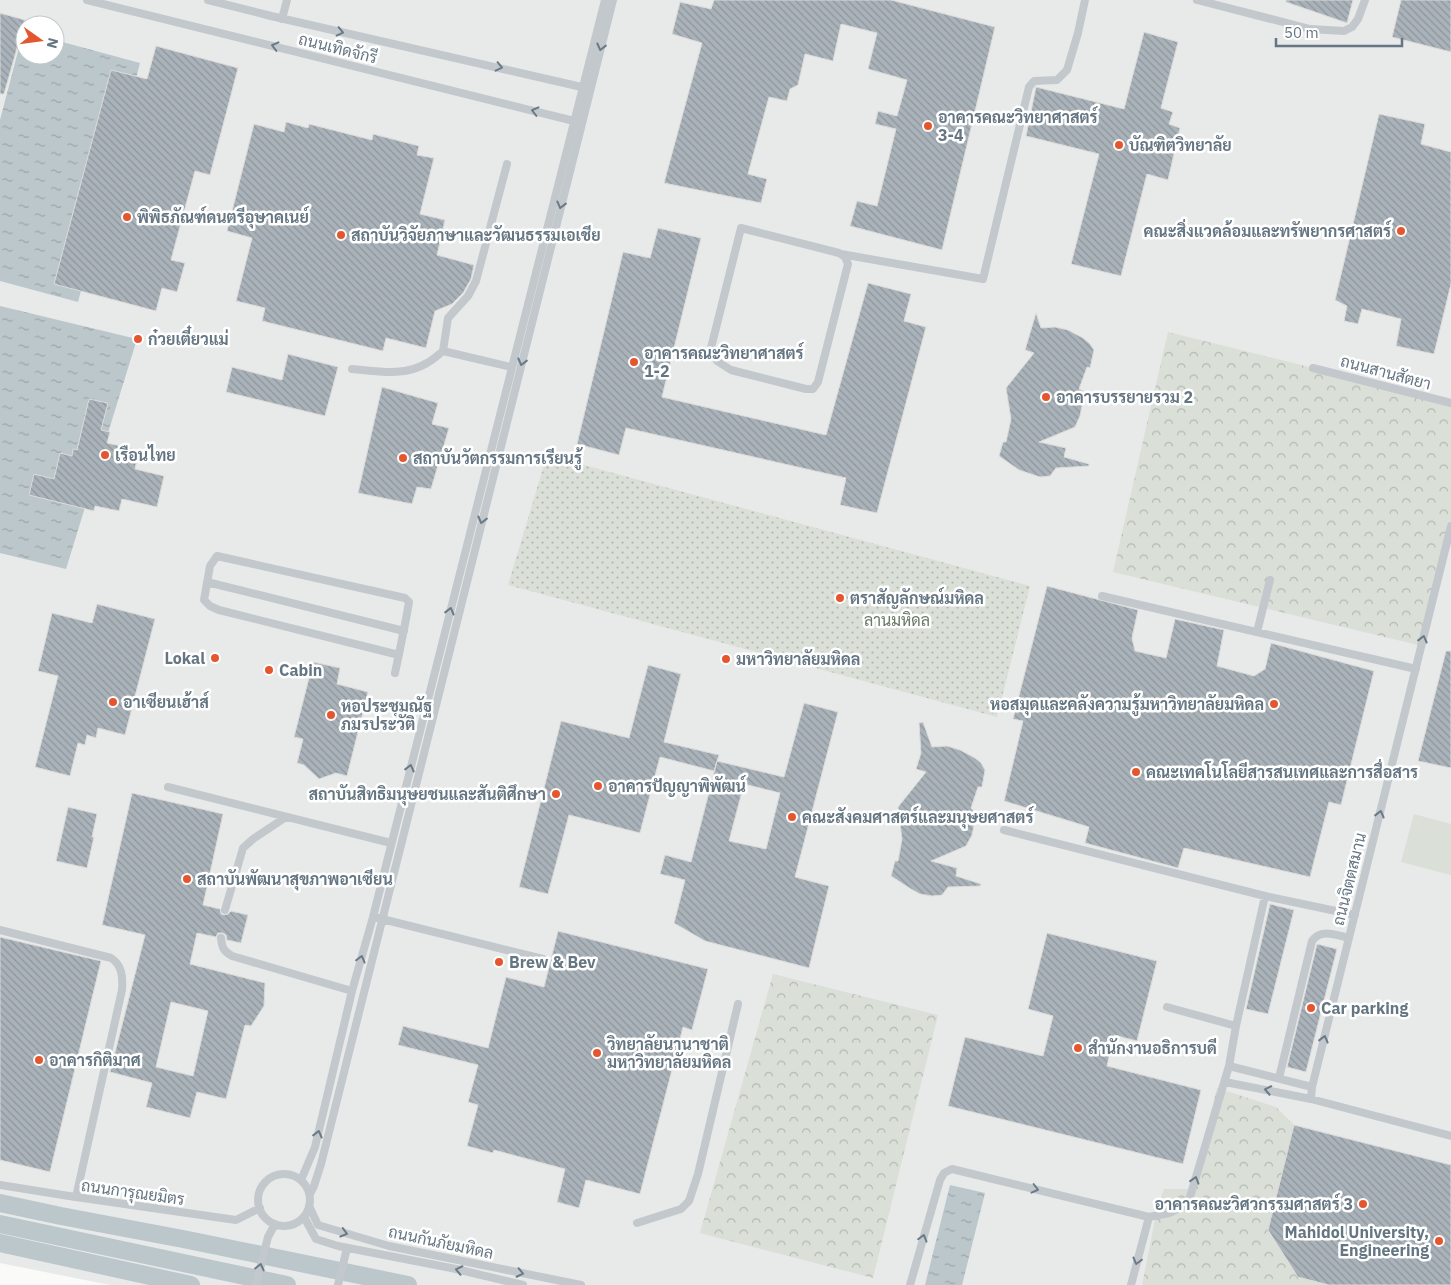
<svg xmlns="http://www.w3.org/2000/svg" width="1451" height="1285" font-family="'IBM Plex Sans',Sarabun,sans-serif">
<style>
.built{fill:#e8e9e9;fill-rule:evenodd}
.grass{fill:url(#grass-dots)}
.forest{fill:url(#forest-crowns)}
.pitch{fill:#dadfd7}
.water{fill:url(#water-ripples)}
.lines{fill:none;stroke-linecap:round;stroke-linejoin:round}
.canal{stroke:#bbc7cb;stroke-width:18}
.building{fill:url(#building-back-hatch);stroke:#dcdcda;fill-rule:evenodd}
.service{stroke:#c3c8cc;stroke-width:8}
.oneway{stroke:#6a7a87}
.poi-dot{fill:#e4572e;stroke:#fff;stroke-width:2}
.labels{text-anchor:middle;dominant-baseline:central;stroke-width:5;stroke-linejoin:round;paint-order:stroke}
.street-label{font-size:16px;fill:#657683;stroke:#fff}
.poi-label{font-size:16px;font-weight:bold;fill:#657683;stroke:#fff;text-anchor:start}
.park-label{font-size:16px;fill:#687a64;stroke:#fff}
</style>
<defs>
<pattern id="grass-dots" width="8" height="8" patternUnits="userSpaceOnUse" patternTransform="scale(1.25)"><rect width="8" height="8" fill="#dadfd7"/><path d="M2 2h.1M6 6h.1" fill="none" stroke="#b4b9b4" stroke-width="1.8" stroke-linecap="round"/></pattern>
<pattern id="forest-crowns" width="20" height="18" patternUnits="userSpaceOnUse" patternTransform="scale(1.25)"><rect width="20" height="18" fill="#dadfd7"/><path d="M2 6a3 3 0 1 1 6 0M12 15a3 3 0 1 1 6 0" fill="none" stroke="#b4b9b4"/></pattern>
<pattern id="water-ripples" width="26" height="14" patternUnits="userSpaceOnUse" patternTransform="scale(1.25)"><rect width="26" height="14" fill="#bbc7cb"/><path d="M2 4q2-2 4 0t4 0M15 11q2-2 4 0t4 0" fill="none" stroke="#9ca6aa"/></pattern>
<pattern id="building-back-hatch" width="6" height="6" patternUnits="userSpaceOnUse" patternTransform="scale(1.25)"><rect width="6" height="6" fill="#aab3b9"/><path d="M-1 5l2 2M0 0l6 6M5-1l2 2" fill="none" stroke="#8e969c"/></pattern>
</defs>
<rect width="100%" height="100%" fill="#fafaf8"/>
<path class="built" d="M0,0H1451V1285H110L0,1263ZM25,25H55V55H25Z"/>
<path class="grass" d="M547,455L1030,586L997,717L508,585Z"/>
<path class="forest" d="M1168,332L1313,368L1451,403V526L1422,646L1113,572Z
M773,974L938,1015L873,1278L700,1233Z
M1217,1088L1276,1107L1294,1125L1268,1230L1298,1277L1329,1285H1142L1158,1205L1164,1189H1191Z"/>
<path class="pitch" d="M1414,814L1451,824V875L1401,862Z"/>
<path class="water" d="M23,32L25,33V55H55V40L140,63L78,302L0,281V120Z
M0,306L137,339L66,569L0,553Z
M950,1185L985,1193L962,1285H925Z"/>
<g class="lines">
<path class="canal" d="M0,1203L61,1216L183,1239L408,1285
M0,1224L287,1285
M0,1243L191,1285"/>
</g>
<path class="building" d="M714,0H891L995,27L942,250L850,226L857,201L877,206L896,129L875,124L878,111L897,116L907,80L868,69L877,33L841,24L833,61L805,54L798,85L790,89L787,101L769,97L748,174L767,179L761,203L664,183L702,43L672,34L680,2L711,9Z
M1286,0H1353L1347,23L1286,2Z
M1401,0H1451V52L1392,37Z
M0,13L25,20L4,94H0Z
M1144,32L1178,42L1161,108L1173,112L1169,124L1180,128L1168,180L1147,174L1121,276L1071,264L1099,154L1026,136L1036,87L1124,109Z
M156,46L238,68L210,175L195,171L171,260L185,263L177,292L162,288L156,311L54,284L111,70L147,79Z
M1379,114L1425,124L1421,144L1451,152V284L1434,354L1396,346L1401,319L1362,309L1358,324L1344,321L1347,306L1335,300Z
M286,122L308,128L309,124L372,140L373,134L419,146L417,155L434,158L420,214L445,220L437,255L474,265L471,279L463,293L452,304L435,311L426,348L386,338L383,351L262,321L265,308L236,301L252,238L227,231L254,124L284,132Z
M658,228L701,238L662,397L826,435L868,283L911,294L904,321L926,327L877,513L840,505L846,478L626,428L619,455L577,444L623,252L650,258Z
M1036,313L1041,328L1055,327L1068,330L1083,338L1090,344L1094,350L1090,368L1087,367L1079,389L1083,391V401L1080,416L1075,427L1039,442L1066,448L1064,457L1089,464V466L1056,468L1050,476L1040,477L1019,470L999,456L1003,442H1006L1011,419L1006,388L1034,353L1025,350Z
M288,354L338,367L325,416L226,392L232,367L282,380Z
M382,387L438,403L432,424L449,428L431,489L417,487L412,504L358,493Z
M89,399L108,403L101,430L110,432L107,443L139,450L135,469L164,476L157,507L122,499L119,511L95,506L94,511L29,495L34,474L54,479L60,453L72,456L73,449L77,450Z
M1047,586L1138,610L1132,638L1135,651L1166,658L1175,619L1224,630L1217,666L1254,676L1265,669L1271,643L1374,671L1341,805L1329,802L1310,877L1184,848L1178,868L1085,843L1089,827L1004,801L1023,721L1013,719Z
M97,604L155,619L125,735L98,728L96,738L87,735L85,745L78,743L70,776L35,767L58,676L38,671L52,613L92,623Z
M1446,651H1451V768L1418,761Z
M313,662L340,668L337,684L368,692L347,776L336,773L319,779L304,765L297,763L303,739L294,737Z
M648,665L681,674L664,742L719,755L714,771L660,757L640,833L569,815L548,894L519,887L561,721L629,738Z
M804,703L838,712L795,877L829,886L809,968L705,941L674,923L685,880L660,874L665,855L691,862L717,761L784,777ZM744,784L780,793L766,849L729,841Z
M923,722L932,747L947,746L960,750L975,758L981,763L985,770L982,787H978L971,808L974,811L975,820L972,835L966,846L931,861L957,868L956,876L981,884L980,886L948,887L942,895L932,896L920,894L911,889L891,876L895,861H898L902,839L898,807L926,772L916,769L921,753L919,723Z
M132,793L223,814L203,905L220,909L221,914L224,915L228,914L231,911L248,915L241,943L227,940L226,935L223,933H218L216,937L197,933L190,964L265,983L264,1006L251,1026L245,1025L226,1099L197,1092L190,1118L146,1107L152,1083L110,1072L145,935L102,925ZM171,1002L208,1011L193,1076L156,1067Z
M68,807L97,814L92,837H94L87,868L56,861Z
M1270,904L1294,910L1268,1014L1246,1009Z
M558,931L708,969L692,1030L683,1027L640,1194L586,1180L579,1208L557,1202L565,1169L494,1150L493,1153L467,1146L478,1105L468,1102L478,1065L398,1045L403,1026L488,1048L506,977L544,987Z
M1047,933L1157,961L1137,1041L1114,1035L1107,1066L1201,1090L1183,1164L948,1106L965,1037L1043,1056L1053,1016L1028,1009Z
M0,937L101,961L50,1172L0,1160Z
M1317,944L1337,949L1306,1072L1287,1067Z
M1294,1125L1451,1165V1285H1329L1298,1277L1268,1230Z"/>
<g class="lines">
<path class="service" d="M87,0L578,122
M208,0L271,16L586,88
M1197,0L1310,29L1344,31L1352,27L1358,19L1365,0
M282,19L287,0
M507,164L476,281L468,296L448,318L443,351L511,367
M741,228L839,253L845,257L848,264L818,382L813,389H806L731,370L717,361L711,348Z
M841,254L983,279L1029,87L1034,81L1057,80L1067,70L1078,33L1085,0
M1313,368L1451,403
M352,369C377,371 404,377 427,363C433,360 438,355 443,351
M207,582L404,631
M1102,596L1416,669
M1257,632L1270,580
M395,673C400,649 405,626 409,602L405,598L217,556L210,566L204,600L210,606L219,610L399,655
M168,787L391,843
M1004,830L1265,896L1355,915
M225,910L243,848L253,839L286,817
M378,918L543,959
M0,930L111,958C122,965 123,977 122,990L76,1197
M221,938C222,947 223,951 232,956L352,991
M1167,1007L1236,1026L1229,1066
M1236,1026L1265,896
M1279,1078L1312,941C1321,928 1336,935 1349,938
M1225,1082L1311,1099L1451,1136
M1311,1099L1312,1087L1451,526
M258 1200a26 26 0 1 1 52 0a26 26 0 1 1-52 0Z
M301,1180L315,1147L352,991L373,917L605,0
M0,1185L69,1196L236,1220L260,1208
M310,1194L314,1186L321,1164L613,0
M309,1206L318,1225L389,1246L581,1285
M304,1217L316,1239L338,1246L456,1269L523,1285
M1149,1217L1169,1213L1182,1207L1190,1197L1229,1066L1312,1087
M637,1223L681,1209L689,1201L698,1174L738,1004
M256,1285L268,1237L275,1224
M338,1285L347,1248
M910,1285L940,1180L944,1173L952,1169L1149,1217L1131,1285"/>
</g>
<defs><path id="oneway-chevron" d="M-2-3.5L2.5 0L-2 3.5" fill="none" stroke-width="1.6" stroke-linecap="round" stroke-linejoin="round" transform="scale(1.25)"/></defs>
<g class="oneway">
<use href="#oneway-chevron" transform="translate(340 32) rotate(13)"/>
<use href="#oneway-chevron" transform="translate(275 46) rotate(-166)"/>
<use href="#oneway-chevron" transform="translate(601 47) rotate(104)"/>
<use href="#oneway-chevron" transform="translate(499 67) rotate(13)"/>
<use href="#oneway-chevron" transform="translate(535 111) rotate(-166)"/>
<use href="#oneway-chevron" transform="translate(561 205) rotate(104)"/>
<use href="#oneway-chevron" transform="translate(522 362) rotate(104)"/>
<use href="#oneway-chevron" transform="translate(482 520) rotate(104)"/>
<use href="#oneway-chevron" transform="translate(450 611) rotate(-76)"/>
<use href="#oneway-chevron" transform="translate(1423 639) rotate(-76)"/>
<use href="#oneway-chevron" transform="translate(410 768) rotate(-76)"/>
<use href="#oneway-chevron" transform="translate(1380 814) rotate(-76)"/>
<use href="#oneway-chevron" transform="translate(361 959) rotate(-75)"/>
<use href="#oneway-chevron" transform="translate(1324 1039) rotate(-76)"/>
<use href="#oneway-chevron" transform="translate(1268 1090) rotate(-169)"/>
<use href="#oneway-chevron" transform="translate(318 1134) rotate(-76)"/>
<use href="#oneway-chevron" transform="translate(1195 1180) rotate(-73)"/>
<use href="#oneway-chevron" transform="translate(1035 1189) rotate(14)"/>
<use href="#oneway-chevron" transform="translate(344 1233) rotate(16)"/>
<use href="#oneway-chevron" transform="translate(923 1238) rotate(-74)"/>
<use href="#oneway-chevron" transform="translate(1137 1261) rotate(105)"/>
<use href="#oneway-chevron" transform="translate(260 1267) rotate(-77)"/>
<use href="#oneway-chevron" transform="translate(459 1270) rotate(-168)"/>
<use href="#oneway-chevron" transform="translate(520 1273) rotate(12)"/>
</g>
<g class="poi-dot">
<circle cx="928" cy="126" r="5"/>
<circle cx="1119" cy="145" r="5"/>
<circle cx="127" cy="217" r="5"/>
<circle cx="1401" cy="231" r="5"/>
<circle cx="341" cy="235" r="5"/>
<circle cx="138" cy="339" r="5"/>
<circle cx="634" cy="362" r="5"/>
<circle cx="1046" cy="397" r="5"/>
<circle cx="105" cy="455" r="5"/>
<circle cx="403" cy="458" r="5"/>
<circle cx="840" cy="598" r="5"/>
<circle cx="215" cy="658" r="5"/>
<circle cx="726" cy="659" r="5"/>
<circle cx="269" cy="670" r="5"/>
<circle cx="113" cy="702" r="5"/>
<circle cx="1274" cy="704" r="5"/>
<circle cx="331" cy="715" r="5"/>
<circle cx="1136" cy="772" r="5"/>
<circle cx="598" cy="786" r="5"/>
<circle cx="556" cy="794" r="5"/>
<circle cx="792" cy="817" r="5"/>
<circle cx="187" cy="879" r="5"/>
<circle cx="499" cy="962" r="5"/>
<circle cx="1311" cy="1008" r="5"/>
<circle cx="1078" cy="1048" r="5"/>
<circle cx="597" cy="1053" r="5"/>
<circle cx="39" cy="1060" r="5"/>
<circle cx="1363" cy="1204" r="5"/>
<circle cx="1439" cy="1241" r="5"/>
</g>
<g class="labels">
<g class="street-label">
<text transform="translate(338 48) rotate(14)">ถนนเทิดจักรี</text>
<text transform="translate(1386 372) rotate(15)">ถนนสานสัตยา</text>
<text transform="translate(1349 879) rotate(-76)">ถนนจิตตสมาน</text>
<text transform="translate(133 1192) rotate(8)">ถนนการุณยมิตร</text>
<text transform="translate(441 1242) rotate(12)">ถนนกันภัยมหิดล</text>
</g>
<g class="poi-label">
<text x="938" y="117">อาคารคณะวิทยาศาสตร์<tspan x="938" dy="18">3-4</tspan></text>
<text x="1129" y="145">บัณฑิตวิทยาลัย</text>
<text x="137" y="217">พิพิธภัณฑ์ดนตรีอุษาคเนย์</text>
<text x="1391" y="231" text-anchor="end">คณะสิ่งแวดล้อมและทรัพยากรศาสตร์</text>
<text x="351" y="235">สถาบันวิจัยภาษาและวัฒนธรรมเอเชีย</text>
<text x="148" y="339">ก๋วยเตี๋ยวแม่</text>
<text x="644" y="353">อาคารคณะวิทยาศาสตร์<tspan x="644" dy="18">1-2</tspan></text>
<text x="1056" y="397">อาคารบรรยายรวม 2</text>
<text x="115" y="455">เรือนไทย</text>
<text x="413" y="458">สถาบันวัตกรรมการเรียนรู้</text>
<text x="850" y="598">ตราสัญลักษณ์มหิดล</text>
<text x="205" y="658" text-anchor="end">Lokal</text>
<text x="736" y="659">มหาวิทยาลัยมหิดล</text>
<text x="279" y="670">Cabin</text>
<text x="123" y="702">อาเซียนเฮ้าส์</text>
<text x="1264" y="704" text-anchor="end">หอสมุดและคลังความรู้มหาวิทยาลัยมหิดล</text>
<text x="341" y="706">หอประชุมณัฐ<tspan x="341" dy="18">ภมรประวัติ</tspan></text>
<text x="1146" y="772">คณะเทคโนโลยีสารสนเทศและการสื่อสาร</text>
<text x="608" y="786">อาคารปัญญาพิพัฒน์</text>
<text x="546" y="794" text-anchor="end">สถาบันสิทธิมนุษยชนและสันติศึกษา</text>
<text x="802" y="817">คณะสังคมศาสตร์และมนุษยศาสตร์</text>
<text x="197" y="879">สถาบันพัฒนาสุขภาพอาเซียน</text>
<text x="509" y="962">Brew &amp; Bev</text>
<text x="1321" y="1008">Car parking</text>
<text x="607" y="1044">วิทยาลัยนานาชาติ<tspan x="607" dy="18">มหาวิทยาลัยมหิดล</tspan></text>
<text x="1088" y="1048">สำนักงานอธิการบดี</text>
<text x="49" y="1060">อาคารกิติมาศ</text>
<text x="1353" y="1204" text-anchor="end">อาคารคณะวิศวกรรมศาสตร์ 3</text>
<text x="1429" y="1232" text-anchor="end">Mahidol University,<tspan x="1429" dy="18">Engineering</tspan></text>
</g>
<g class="park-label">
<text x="897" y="620">ลานมหิดล</text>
</g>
</g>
<g transform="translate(40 40) rotate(104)"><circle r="24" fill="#ffffff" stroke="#c1c8cd"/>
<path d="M0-4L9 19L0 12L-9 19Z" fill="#e4572e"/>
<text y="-8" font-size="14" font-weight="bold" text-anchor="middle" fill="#657683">N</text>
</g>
<path d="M1276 38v8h126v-8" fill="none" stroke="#657683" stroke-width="2.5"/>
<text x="1284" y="38" font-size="15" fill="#657683" stroke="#ffffff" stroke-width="4" paint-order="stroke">50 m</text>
</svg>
